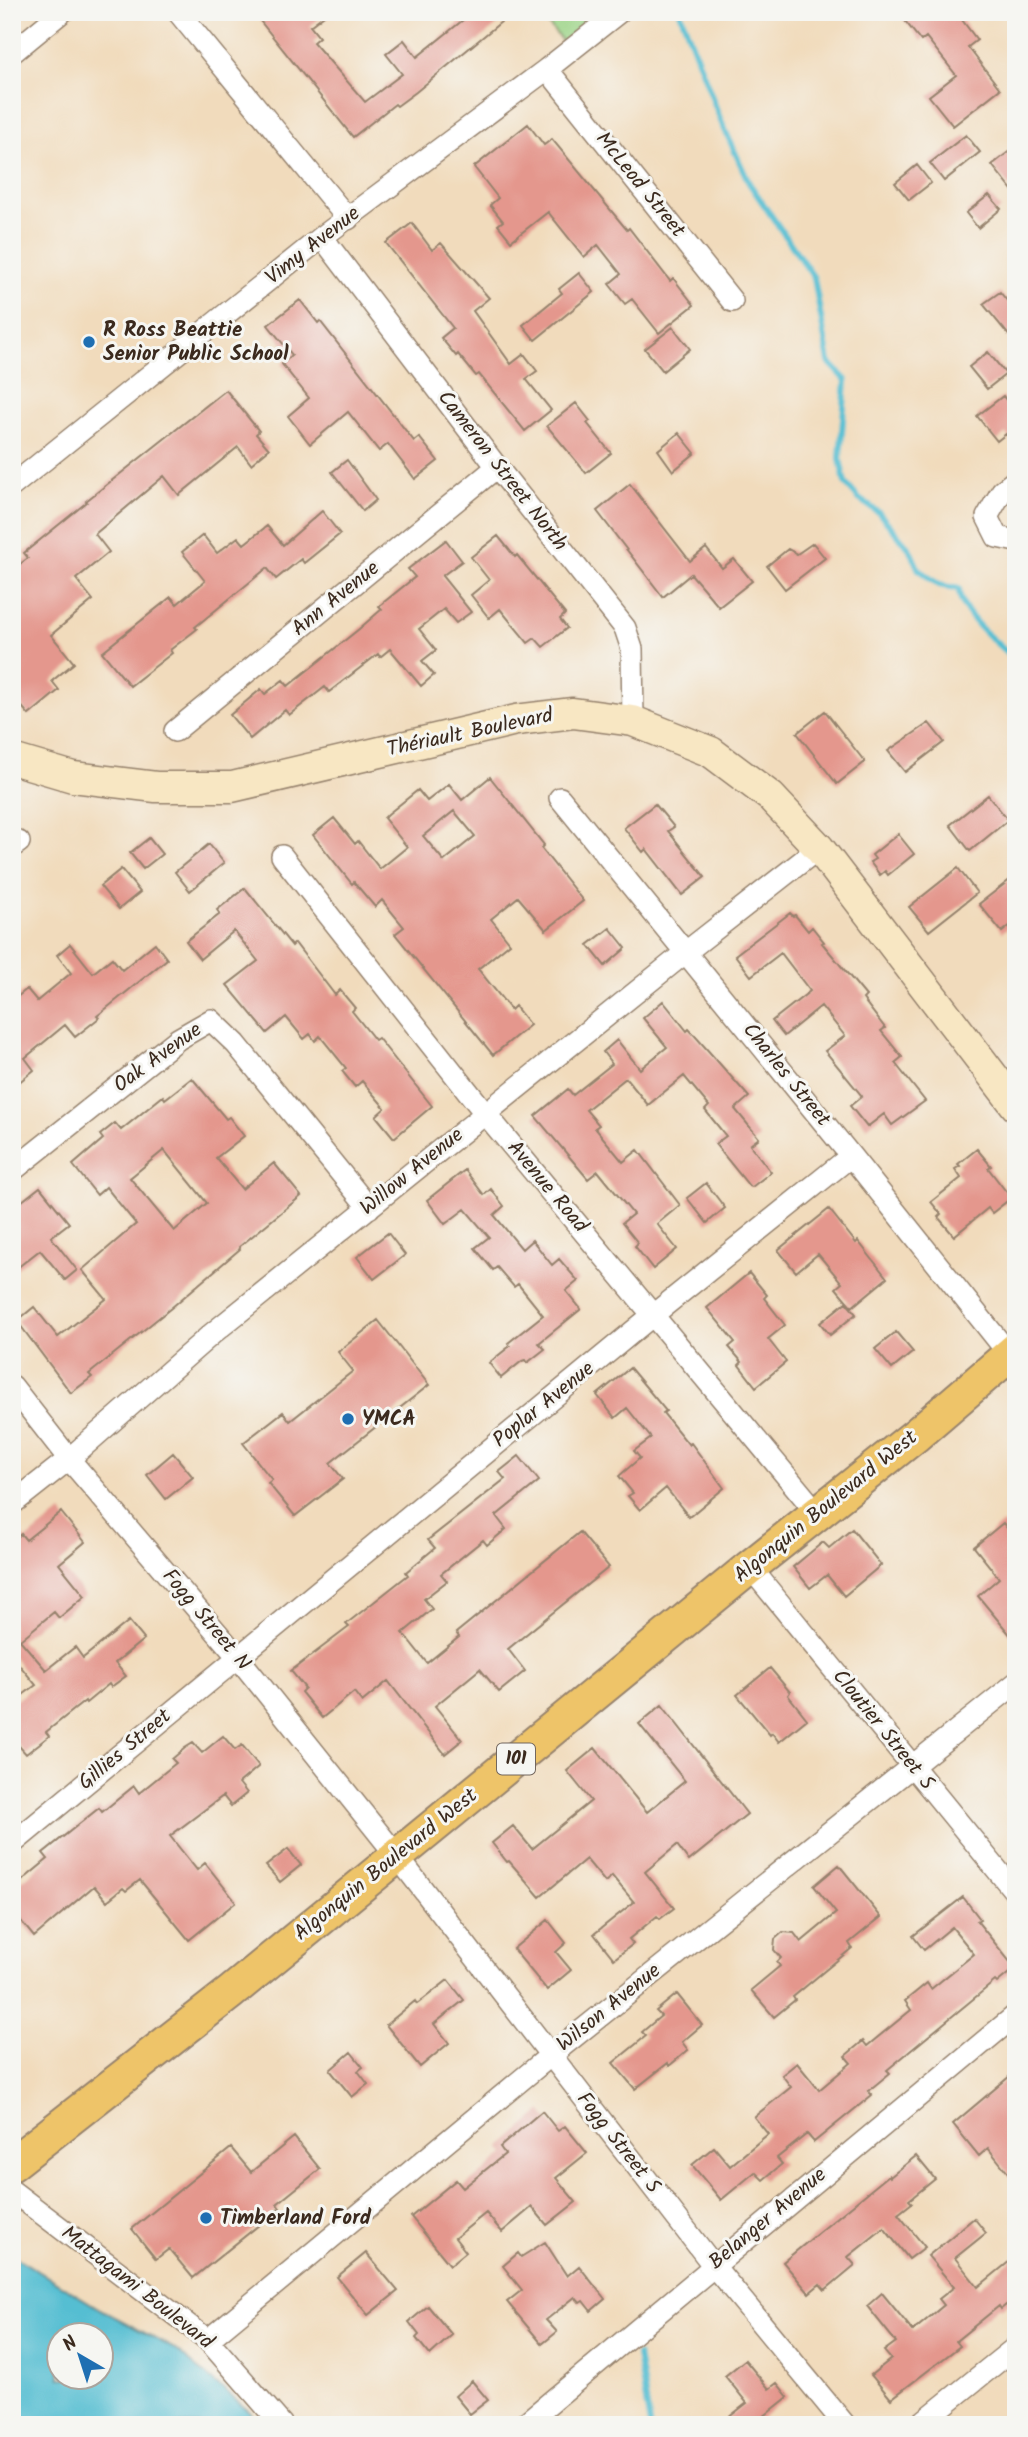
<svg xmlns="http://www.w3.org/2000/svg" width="1028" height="2437" font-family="Kalam,sans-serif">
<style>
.green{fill:#9cd487;stroke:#6c7f52;stroke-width:2}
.water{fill:#55bed2;stroke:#487478;stroke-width:2;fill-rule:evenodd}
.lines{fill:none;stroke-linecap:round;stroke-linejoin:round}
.stream{stroke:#55bed2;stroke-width:6}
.building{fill:#e4978d;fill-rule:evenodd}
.minor-casing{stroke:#96826d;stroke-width:24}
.secondary-casing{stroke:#96826d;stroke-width:33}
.primary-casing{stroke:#96826d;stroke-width:37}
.minor{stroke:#fff;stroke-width:21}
.secondary{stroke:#f8e7c3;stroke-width:30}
.primary{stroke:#eec469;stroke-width:33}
.poi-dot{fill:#1f6fb2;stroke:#f6f6f2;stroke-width:2.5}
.labels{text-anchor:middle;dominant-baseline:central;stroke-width:6;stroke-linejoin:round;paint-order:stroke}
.shield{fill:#f6f6f2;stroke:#73675e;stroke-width:2}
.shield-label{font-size:19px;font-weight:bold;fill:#3b2a1e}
.street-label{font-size:21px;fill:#3b2a1e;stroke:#f6f6f2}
.poi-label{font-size:21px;font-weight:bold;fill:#3b2a1e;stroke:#f6f6f2;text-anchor:start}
</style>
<rect width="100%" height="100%" fill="#f6f6f2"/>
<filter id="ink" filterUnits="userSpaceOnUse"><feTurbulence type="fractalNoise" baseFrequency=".0143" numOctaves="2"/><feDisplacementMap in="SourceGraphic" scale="14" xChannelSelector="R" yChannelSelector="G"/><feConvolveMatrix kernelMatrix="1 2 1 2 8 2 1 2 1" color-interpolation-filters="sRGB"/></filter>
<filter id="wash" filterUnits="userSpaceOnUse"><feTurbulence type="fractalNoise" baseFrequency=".00686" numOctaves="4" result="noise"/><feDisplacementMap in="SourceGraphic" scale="28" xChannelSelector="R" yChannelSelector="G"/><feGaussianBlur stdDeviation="1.57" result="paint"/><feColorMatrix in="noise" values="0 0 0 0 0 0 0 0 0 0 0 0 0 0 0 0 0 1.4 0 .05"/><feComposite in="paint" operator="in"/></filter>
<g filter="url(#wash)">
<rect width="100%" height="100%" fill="#f1dbbc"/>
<path class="green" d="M538,12H598L563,42Z"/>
<path class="water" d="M12,2255L100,2309L173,2348L250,2412L261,2425H12ZM60,2336H102V2378H60Z"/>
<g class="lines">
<path class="stream" d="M680,12L721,121L749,183L814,278L829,362L846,380L840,459L845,483L859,499L878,512L909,548L919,570L939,585L959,589C959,613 998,645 1016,660
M638,2355L650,2425"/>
</g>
<g id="blocks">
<path class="building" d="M253,12H328L310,26L319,37L313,42L365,102L402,74L386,54L404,40L417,57L473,12H513L416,92L397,106L395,104L353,137Z
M898,12H956L977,40L968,47L1000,89L953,126L929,96L956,75L926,37L921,41Z
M528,124L544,145L552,139L627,230L629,228L670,281L673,278L694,305L659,333L632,299L625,304L609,284L621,274L598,245L584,257L548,212L511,241L498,225L503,221L490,205L498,198L474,167Z
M966,135L980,152L944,181L930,163Z
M1016,146V195L992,165Z
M917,165L931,183L909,200L895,183Z
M989,195L1001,209L978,228L966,213Z
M412,223L432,250L441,243L489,298L473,311L511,364L524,354L537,371L526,379L551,410L525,431L479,374L476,376L458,354L456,356L441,338L453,328L386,243Z
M579,273L594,292L535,340L523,325L562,293L559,289Z
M1000,292L1016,312V344L983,304Z
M300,300L318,323L320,321L414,441L419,437L438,461L415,479L388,444L379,451L348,412L310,444L288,416L309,398L282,364L292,355L268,325Z
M673,327L690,349L663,371L645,349Z
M988,352L1006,374L987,389L969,367Z
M226,390L259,431L256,434L269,449L251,464L238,447L179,495L164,476L95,534L109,552L76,579L93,600L51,635L74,663L52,681L59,690L29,715L12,695V570L28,558L24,553L87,502L86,501Z
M1003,396L1016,412V446L1006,434L997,441L977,416Z
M576,403L590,421L587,423L611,453L586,473L547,426Z
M679,433L695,453L673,471L658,450Z
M347,460L376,500L363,511L332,472Z
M630,484L690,561L706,548L722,568L734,559L752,581L719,607L691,574L663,597L597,511Z
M322,511L340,534L304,563L301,559L276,579L267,568L195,627L197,629L170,650L172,653L130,686L102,652L171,597L177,604L205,581L182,552L203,535L217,553L238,537L244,544L267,526L283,545Z
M498,536L515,557L517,555L565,614L560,619L567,628L543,647L535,638L528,643L500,609L489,618L471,595L489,580L471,557Z
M446,540L462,561L442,576L471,612L456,623L444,609L419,629L436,650L422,661L434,675L421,686L390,649L380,657L378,654L329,692L325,687L289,715L285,710L250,739L230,715L261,689L265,694L283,680L288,686L359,629L382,609L379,606L415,577L408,569Z
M813,543L825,558L785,589L767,566L788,549L797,554Z
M825,711L865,762L837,784L797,733Z
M929,723L944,742L905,772L888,751Z
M490,777L544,845L541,848L583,901L546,930L518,897L491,919L510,943L478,969L511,1010L515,1006L530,1025L493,1055L395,934L404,927L382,900L375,907L354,882L352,884L313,835L334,818L355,844L358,841L380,869L407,847L384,818L388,814L418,790L427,801L449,784L462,800ZM454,811L475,836L444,861L423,836Z
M988,795L1008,820L970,851L950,825Z
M655,804L674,827L668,831L705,877L682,895L646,849L643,852L624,828Z
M898,834L914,854L888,875L885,871L880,875L870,862L875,859L872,855Z
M149,838L162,854L143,869L130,853Z
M209,844L224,863L190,891L175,872Z
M958,868L977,893L929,931L909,907Z
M121,869L140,892L119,909L100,886Z
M1016,875V921L1002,932L979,904Z
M245,888L292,946L295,943L335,995L340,990L355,1008L352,1011L375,1040L378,1038L432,1106L394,1138L376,1116L385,1108L362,1081L355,1087L342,1071L346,1068L320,1036L315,1041L310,1034L304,1039L286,1017L267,1033L227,985L258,961L234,931L200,959L186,941L220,914L217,910Z
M790,913L793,916L795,915L808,931L812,927L824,942L822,943L866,996L863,999L885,1028L881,1031L902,1057L895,1063L925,1101L892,1125L884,1114L867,1127L850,1106L862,1096L825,1051L845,1036L821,1006L784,1036L772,1021L810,991L781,953L751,976L735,955Z
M610,928L626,948L605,966L588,945Z
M155,943L167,959L97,1016L99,1018L75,1037L65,1025L25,1058L34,1070L12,1088V1001L27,989L37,1001L71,973L57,955L70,944L93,973L112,958L122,970Z
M663,1001L687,1031L689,1029L749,1097L735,1109L759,1138L750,1145L771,1172L752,1187L749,1186L715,1144L726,1136L705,1110L709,1106L684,1076L648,1105L626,1078L586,1110L599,1125L595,1128L623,1162L638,1150L680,1205L657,1224L677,1249L653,1269L635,1246L638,1243L622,1223L633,1214L598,1171L588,1179L535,1116L568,1089L573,1095L612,1064L603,1052L617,1040L640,1069L667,1047L643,1018Z
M192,1078L226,1119L229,1117L244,1136L216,1158L242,1189L274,1163L301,1196L239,1247L240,1249L171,1308L89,1374L92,1377L71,1393L17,1321L34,1307L58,1337L106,1299L82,1270L136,1224L106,1187L97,1195L73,1165L103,1139L100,1135L115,1123L121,1130L163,1096L165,1099ZM164,1150L207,1203L174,1231L130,1178Z
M977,1149L991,1166L988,1168L1011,1198L992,1213L988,1208L954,1236L938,1217L941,1214L931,1202L961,1178L955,1169L960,1166L958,1164Z
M465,1170L484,1195L491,1189L504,1206L494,1215L522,1249L532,1240L552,1265L559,1259L578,1281L566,1291L581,1309L539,1343L545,1349L527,1363L525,1360L522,1361L501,1378L489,1363L510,1346L508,1343L543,1315L518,1284L514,1287L497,1267L493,1270L475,1248L489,1237L465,1209L445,1224L427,1200Z
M706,1183L725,1208L707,1223L687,1198Z
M40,1187L69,1223L51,1237L77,1270L65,1280L40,1250L12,1272V1209Z
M829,1209L856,1243L858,1241L887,1278L852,1307L836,1288L842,1283L818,1254L796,1272L778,1250Z
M388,1233L405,1255L374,1279L357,1257Z
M749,1273L767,1295L764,1298L785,1325L768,1339L786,1362L756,1387L739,1365L742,1362L729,1347L735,1342L707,1308Z
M846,1302L856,1314L830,1335L820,1323Z
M378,1320L429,1385L330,1463L343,1479L295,1516L268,1483L272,1480L243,1443L283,1412L290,1421L353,1371L338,1352Z
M896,1332L913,1352L892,1369L875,1349Z
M630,1368L666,1411L663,1413L689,1445L691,1443L724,1488L689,1517L666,1488L640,1510L628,1496L633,1493L619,1476L640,1458L634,1451L651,1438L627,1408L615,1418L597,1395Z
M173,1453L193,1477L166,1499L147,1475Z
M519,1456L539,1481L496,1516L506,1529L487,1545L483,1540L441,1574L447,1581L424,1599L432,1609L403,1633L427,1663L459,1637L456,1633L580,1532L609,1567L508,1649L525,1671L499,1692L480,1669L435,1706L462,1740L445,1754L388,1681L362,1702L354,1692L322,1718L301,1692L305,1688L291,1671L349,1627L346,1624L408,1575L406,1572L435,1548L428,1540L505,1479L499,1472Z
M61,1512L85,1542L59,1564L85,1596L59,1618L54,1612L20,1640L46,1670L75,1647L83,1658L129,1621L144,1639L115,1663L126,1676L111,1687L109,1684L86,1703L85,1701L46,1732L49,1736L26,1754L12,1738V1703L36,1685L12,1656V1541L21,1534L26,1540Z
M1003,1523L1016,1539V1642L978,1596L999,1578L974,1547Z
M852,1529L881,1565L844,1596L827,1575L810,1588L793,1567L823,1542L829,1548Z
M770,1668L790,1692L788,1695L807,1719L779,1742L772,1733L770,1735L737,1695Z
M662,1705L747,1814L689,1861L677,1845L645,1872L674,1908L660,1919L657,1916L629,1939L633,1944L614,1959L594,1934L634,1902L612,1876L605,1882L586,1859L540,1897L509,1861L507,1862L492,1843L513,1826L532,1849L591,1801L567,1771L595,1748L647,1812L685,1781L639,1724Z
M223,1736L235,1750L242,1745L259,1766L239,1783L247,1793L231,1806L223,1796L170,1836L197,1870L205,1863L236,1902L189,1940L140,1880L126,1891L123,1888L107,1901L94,1886L34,1937L12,1910V1889L48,1859L43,1853L99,1808L102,1812L134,1786L139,1793L176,1763L172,1759L185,1748L193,1743L202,1753Z
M288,1849L301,1865L280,1882L266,1866Z
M839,1865L881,1917L849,1943L852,1948L793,1997L795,2000L774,2017L751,1990L780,1966L777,1962L781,1958L774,1950L775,1939L783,1932L794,1933L801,1942L836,1913L814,1886Z
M963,1897L980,1919L977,1921L1015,1968L997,1983L995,1981L887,2070L890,2073L868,2091L872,2095L814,2142L807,2134L777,2158L782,2164L763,2180L755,2172L721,2200L692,2165L714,2147L730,2166L768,2134L754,2117L791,2087L782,2075L797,2063L819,2090L851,2063L845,2056L863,2041L867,2046L911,2010L905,2001L927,1983L931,1989L974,1954L952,1927L924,1950L913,1936Z
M548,1920L566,1943L556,1952L571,1970L547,1990L513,1949Z
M448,1980L464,2000L434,2024L449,2043L420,2067L386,2025L415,2001L417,2004Z
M677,1994L702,2025L682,2042L688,2050L669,2066L668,2063L635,2089L613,2063L646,2036L642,2032L661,2016L656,2011Z
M351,2052L363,2067L358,2071L368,2084L352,2097L330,2070Z
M1016,2071V2183L988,2148L979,2156L953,2124Z
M542,2111L558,2131L565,2126L587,2153L556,2178L576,2202L547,2225L532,2207L502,2232L486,2213L455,2238L466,2252L450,2265L411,2217L456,2180L463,2188L505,2154L500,2147Z
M294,2137L320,2169L277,2204L280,2208L193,2278L169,2249L156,2259L132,2229L231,2148L251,2172Z
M916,2156L935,2179L909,2200L912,2203L898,2214L925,2247L909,2259L884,2228L848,2257L855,2265L825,2290L820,2284L809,2293L783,2262L889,2175L890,2177Z
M974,2218L986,2233L955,2258L978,2287L1016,2256V2297L1001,2309L999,2306L956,2341L960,2346L891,2399L871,2375L891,2359L884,2351L896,2342L867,2306L882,2293L913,2331L944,2305L939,2299L954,2287L928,2256Z
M545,2242L567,2276L579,2266L605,2299L591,2311L583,2301L580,2303L575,2297L546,2320L557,2332L542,2344L507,2302L522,2290L503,2266L518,2253L521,2257Z
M366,2253L398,2291L368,2315L337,2277Z
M428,2306L452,2335L430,2355L416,2338L419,2335L409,2322Z
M745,2360L769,2389L777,2383L788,2397L753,2425H719L747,2403L725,2376Z
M472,2381L488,2400L470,2414L455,2396Z"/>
</g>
</g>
<g filter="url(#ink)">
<use href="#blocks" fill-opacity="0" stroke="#96826d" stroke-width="2"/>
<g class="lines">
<g class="minor-casing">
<path id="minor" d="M178,12L348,219
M1015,12L1016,14
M12,53L62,12
M547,69L732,301
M322,237L497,467L625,628L632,649L633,721
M1016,480L1002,491L987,517L997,537L1016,541
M12,486L322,237L547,69L619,12
M175,731L497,467
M560,798L851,1156L1009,1354
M12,847L19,842
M282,856L485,1113L818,1514
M12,1171L178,1039L211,1020L236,1044L369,1208
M12,1386L69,1459L237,1656L397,1856L713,2265L845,2425
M12,1504L69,1459L213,1333L686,952L819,848
M750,1567L1016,1893
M12,1844L653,1315L851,1156
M12,2191L208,2340L282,2425
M208,2340L550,2056L1016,1683
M523,2425L1016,2015
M919,2425L1016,2347"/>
</g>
<g class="secondary-casing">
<path id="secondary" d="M12,759L73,777L156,787H232L516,720L573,713L633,721L711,752L771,797L819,848L1016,1106"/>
</g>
<g class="primary-casing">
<path id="primary" d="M12,2164L230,1993L750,1567L916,1435L1016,1349"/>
</g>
<use href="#minor" class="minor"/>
<use href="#secondary" class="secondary"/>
<use href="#primary" class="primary"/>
</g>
</g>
<g class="poi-dot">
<circle cx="89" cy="342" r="7"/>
<circle cx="348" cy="1419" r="7"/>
<circle cx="206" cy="2218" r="7"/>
</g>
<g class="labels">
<rect class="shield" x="497" y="1743.5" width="38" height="31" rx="5"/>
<g class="shield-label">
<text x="516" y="1759">101</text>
</g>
<g class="street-label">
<text transform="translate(640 185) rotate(51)">McLeod Street</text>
<text transform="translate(313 246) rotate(-38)">Vimy Avenue</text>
<text transform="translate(502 471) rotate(52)">Cameron Street North</text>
<text transform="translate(336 599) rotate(-39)">Ann Avenue</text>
<text transform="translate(470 733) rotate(-12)">Thériault Boulevard</text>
<text transform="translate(158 1058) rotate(-36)">Oak Avenue</text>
<text transform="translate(786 1075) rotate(51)">Charles Street</text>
<text transform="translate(412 1172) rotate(-39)">Willow Avenue</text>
<text transform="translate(547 1187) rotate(50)">Avenue Road</text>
<text transform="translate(544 1405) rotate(-39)">Poplar Avenue</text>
<text transform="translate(826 1507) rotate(-39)">Algonquin Boulevard West</text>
<text transform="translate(206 1620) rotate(50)">Fogg Street N</text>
<text transform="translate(883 1730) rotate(51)">Cloutier Street S</text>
<text transform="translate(125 1750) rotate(-40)">Gillies Street</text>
<text transform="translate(386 1865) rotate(-39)">Algonquin Boulevard West</text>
<text transform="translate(609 2008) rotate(-39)">Wilson Avenue</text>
<text transform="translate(618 2143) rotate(52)">Fogg Street S</text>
<text transform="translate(768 2219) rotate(-40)">Belanger Avenue</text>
<text transform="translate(137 2288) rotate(38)">Mattagami Boulevard</text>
</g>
<g class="poi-label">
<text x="103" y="330">R Ross Beattie<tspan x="103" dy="24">Senior Public School</tspan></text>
<text x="362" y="1419">YMCA</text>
<text x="220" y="2218">Timberland Ford</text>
</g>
</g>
<rect width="1028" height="2437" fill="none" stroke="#f6f6f2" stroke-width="42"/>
<g transform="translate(80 2356) rotate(321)"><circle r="33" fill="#f6f6f2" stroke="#aba49d" stroke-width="2"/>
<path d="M0-5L12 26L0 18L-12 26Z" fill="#1f6fb2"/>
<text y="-10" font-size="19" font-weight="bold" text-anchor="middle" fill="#3b2a1e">N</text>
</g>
</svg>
